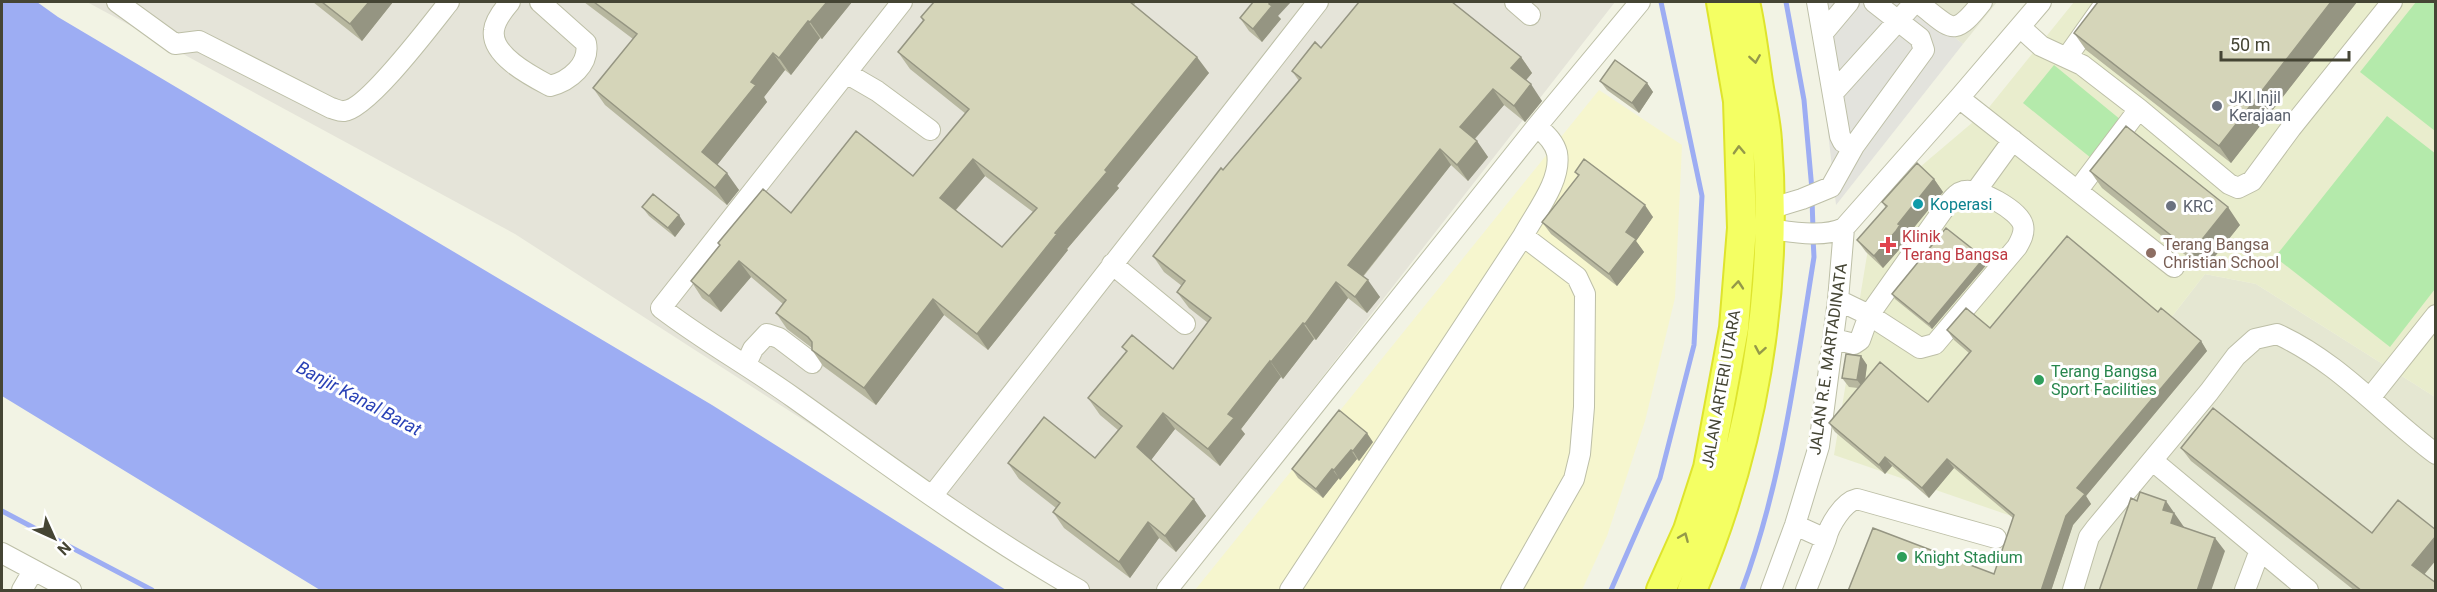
<svg xmlns="http://www.w3.org/2000/svg" width="2437" height="592" font-family="Roboto,sans-serif">
<style>
.residential{fill:#e5e7d2}
.commercial{fill:#f6f6ce}
.industrial{fill:#e5e4d9}
.education{fill:#e9edcd}
.green{fill:#b4eaab}
.parking{fill:#e3e3dd}
.water{fill:#9dadf3}
.lines{fill:none;stroke-linecap:round;stroke-linejoin:round}
.stream{stroke:#9dadf3;stroke-width:5}
.minor-casing{stroke:#bdbfa7;stroke-width:22}
.highway-casing{stroke:#dee42d;stroke-width:32}
.minor{stroke:#fff;stroke-width:20}
.highway{stroke:#f4ff63;stroke-width:28}
.wall{fill:#b7b79f;fill-rule:evenodd}
.shaded-wall{fill:#959582}
.building{fill:#d5d5b9;stroke:#959582;stroke-width:1.5;fill-rule:evenodd}
.oneway{stroke:#949949}
.worship-dot{fill:#6b7280;stroke:#fff;stroke-width:2}
.culture-dot{fill:#0f9aa8;stroke:#fff;stroke-width:2}
.health-dot{fill:#e0444e;stroke:#fff;stroke-width:2}
.education-dot{fill:#8d6e63;stroke:#fff;stroke-width:2}
.leisure-dot{fill:#2e9e5b;stroke:#fff;stroke-width:2}
.labels{text-anchor:middle;dominant-baseline:central;stroke-width:6;stroke-linejoin:round;paint-order:stroke}
.worship-label{font-size:16px;fill:#5b616d;stroke:#fff;text-anchor:start}
.culture-label{font-size:16px;fill:#0d838f;stroke:#fff;text-anchor:start}
.health-label{font-size:16px;fill:#be3a42;stroke:#fff;text-anchor:start}
.education-label{font-size:16px;fill:#785e54;stroke:#fff;text-anchor:start}
.street-label{font-size:16px;fill:#454534;stroke:#fff}
.leisure-label{font-size:16px;fill:#27864d;stroke:#fff;text-anchor:start}
.water-label{font-size:18px;font-style:italic;fill:#2941b6;stroke:#fff}
</style>
<rect width="100%" height="100%" fill="#f2f3e4"/>
<path class="residential" d="M1909,2H1997L1963,44Z
M2205,274L2256,284L2435,397V590H1999L2030,499Z"/>
<path class="commercial" d="M1599,90L1682,145L1675,298L1645,421L1607,536L1582,590H1195Z"/>
<path class="industrial" d="M87,2H1615L1156,590H1078L1019,559L515,234Z"/>
<path class="education" d="M2074,2H2435V397L2256,284L2205,274L2030,499L2023,520L1834,455L1871,231L1920,167L1986,111Z"/>
<path class="green" d="M2416,2H2435V131L2360,72Z
M2054,65L2121,120L2091,158L2023,103Z
M2387,116L2436,154L2435,289L2390,347L2275,257Z"/>
<path class="parking" d="M1814,2H1909L1963,44L1836,205Z"/>
<path class="water" d="M2,2H37L58,17L712,405L1006,590H320L2,396Z"/>
<g class="lines">
<path class="stream" d="M1786,2L1804,100L1812,190
M1812,199L1813,229
M2,511L152,590
M1611,590L1660,478L1694,345L1702,196L1661,2
M1742,590C1782,483 1796,369 1814,257L1813,238"/>
<g class="minor-casing">
<path id="minor" d="M117,2L175,44L199,41L331,108C335,109 341,112 344,111C367,110 433,22 449,2
M510,2C504,9 495,20 494,30C490,55 531,76 550,86C570,81 590,64 586,43L540,2
M902,2L661,308C704,341 751,367 794,398C888,465 979,533 1079,590
M1515,2L1530,15
M1817,2L1840,136L1843,142L1854,146L1924,50L1920,38L1874,2
M1917,2C1952,28 1952,40 1982,2
M2020,27L2041,46L2082,65L2139,109L2229,184L2238,188L2252,181L2291,128L2392,2
M1823,33L1849,2
M2067,57L2106,2
M846,73L877,91L930,130
M1834,92L1915,2
M1959,98L2174,267
M2078,190L2139,109
M1976,191L2013,140
M1769,209L1802,199L1831,187L1854,146
M1769,229C1792,232 1823,238 1844,228L1959,98L2041,2
M1112,264L1185,324
M1834,339L1854,344L1860,340L1869,315L1946,206C1952,200 1956,193 1964,191C1979,188 2019,210 2023,225C2025,233 2021,240 2017,247L1935,344L1920,348L1869,315L1838,300
M746,364L753,349L767,334L779,338L812,363
M2370,398L2436,315
M2153,461L2308,590
M932,496L1318,2
M1795,525L1826,539C1829,526 1843,502 1857,499L1996,538
M2,553L71,590
M22,590L33,571
M1167,590L1537,126L1640,2
M1290,590L1523,236C1536,212 1562,180 1557,153C1554,141 1545,134 1537,126
M1511,590L1574,479L1580,454L1584,407L1585,294L1577,277L1523,236
M1771,590L1795,525L1819,446L1838,300L1844,228
M1806,590L1826,539
M2073,590L2089,537L2095,529L2209,392L2236,356L2255,339L2277,334C2339,362 2382,414 2436,454
M2245,590L2260,550"/>
</g>
<g class="highway-casing">
<path id="highway" d="M1661,590L1688,530L1708,468L1734,328L1742,228L1738,101L1721,2
M1692,590C1752,450 1779,294 1767,141C1766,122 1761,102 1758,82C1754,56 1751,28 1745,2"/>
</g>
<use href="#minor" class="minor"/>
<use href="#highway" class="highway"/>
</g>
<path class="wall" d="M313,2H393L362,41Z
M584,2H852L822,39L820,38L791,75L785,70L764,97L767,102L717,165L739,190L727,205L605,105L593,88L633,39Z
M2098,2H2357L2231,163L2086,50L2074,33Z
M1135,3L1134,5L1209,73L1117,186L1119,188L1067,249L1068,250L988,350L944,315L876,405L823,366L812,350V348L787,329L776,313L783,304L751,277L721,312L702,298L691,281L720,246L718,243L791,213L913,176L966,114L910,69L898,52L923,21L921,17ZM985,176L1033,212L1002,247L956,210Z
M1278,16L1281,19L1262,42L1249,31L1240,18Z
M1321,48L1521,57L1532,73L1526,80L1542,101L1525,122L1504,105L1475,139L1488,157L1468,181L1451,165L1363,277L1380,297L1367,313L1348,298L1316,340L1314,339L1283,379L1281,377L1241,429L1245,434L1220,466L1175,429L1151,460L1206,516L1176,552L1159,538L1130,578L1064,528L1053,512L1056,508L1019,479L1008,463L1095,458L1118,430L1100,415L1088,398L1126,352L1122,347L1173,369L1208,323L1189,308L1177,292L1182,286L1164,272L1153,256L1223,170L1299,81L1292,71Z
M1600,81L1647,83L1653,92L1639,113L1607,90Z
M2090,171L2240,225L2204,270L2102,188Z
M1575,172L1653,217L1636,241L1644,252L1617,286L1551,234L1542,222L1578,176Z
M1934,179L1943,192L1907,236L1909,238L1905,243L1883,268L1866,252L1857,240L1886,208L1882,202Z
M642,207L685,224L675,237L649,216Z
M1984,258L1988,263L1932,329L1895,299L1892,294Z
M2158,312L2201,341L2207,351L2086,496L2091,504L2073,525L2051,591H1848L1994,574L2013,518L1954,468L1929,498L1892,466L1885,474L1835,432L1829,423L1858,388L1849,387L1842,378L1861,356L1867,365L1865,379L1928,402L1969,353L1954,340L1947,330L1990,328Z
M1373,442L1359,461L1357,459L1340,480L1339,478L1323,498L1298,478L1292,469Z
M2181,448L2372,533L2436,530V560L2424,575L2436,591H2355L2191,461Z"/>
<path class="shaded-wall" d="M369,2H393L362,41L350,24Z
M827,2H852L822,39L810,22Z
M1271,2H1291L1278,16L1281,19L1262,42L1253,29Z
M2331,2H2357L2231,163L2219,146Z
M808,21L820,38L791,75L779,58Z
M773,53L785,70L764,97L767,102L714,169L702,152L751,82Z
M1197,57L1209,73L1117,186L1119,188L1067,249L1068,250L988,350L977,334L1105,170Z
M1521,57L1532,73L1522,85L1511,68Z
M1647,83L1653,92L1639,113L1632,103Z
M1531,84L1542,101L1525,122L1514,106Z
M1493,89L1504,105L1471,143L1460,127Z
M1477,141L1488,157L1468,181L1457,165Z
M1440,149L1451,165L1359,281L1348,265Z
M973,159L985,176L952,214L940,198Z
M727,173L739,190L727,205L715,188Z
M1934,179L1943,192L1907,236L1909,238L1905,243L1883,268L1874,256L1898,224Z
M1645,205L1653,217L1636,241L1644,252L1617,286L1609,274L1626,232Z
M2228,207L2240,225L2204,270L2192,252Z
M679,215L685,224L675,237L668,228Z
M1984,258L1988,263L1932,329L1929,324Z
M739,261L751,277L721,312L709,296Z
M1368,280L1380,297L1367,313L1355,297Z
M1336,282L1348,298L1316,340L1305,324Z
M933,299L944,315L876,405L864,388Z
M1303,323L1314,339L1283,379L1271,362Z
M2201,341L2207,351L2086,496L2091,504L2073,525L2051,591H2041L2066,516L2077,488Z
M1861,356L1867,365L1864,389L1857,380Z
M1270,361L1281,377L1241,429L1245,434L1220,466L1208,449L1228,414Z
M1163,413L1175,429L1148,464L1137,447Z
M1367,433L1373,442L1359,461L1353,451Z
M1351,450L1357,459L1340,480L1334,470Z
M1885,457L1892,466L1885,474L1879,465Z
M1947,459L1954,468L1929,498L1922,488Z
M1332,469L1339,478L1323,498L1316,489Z
M1194,499L1206,516L1176,552L1165,536Z
M2166,501L2184,527L2180,536L2163,510Z
M1148,522L1159,538L1130,578L1119,562Z
M2436,536V560L2421,578L2412,565Z
M2215,538L2225,551L2211,591H2197Z"/>
<path class="building" d="M322,2H369L350,24Z
M594,2H827L810,22L808,21L779,58L773,53L751,82L756,85L702,152L727,173L715,188L593,88L637,34Z
M934,2H1130L1197,57L1105,170L1107,172L1055,233L1057,234L977,334L933,299L864,388L812,350V342L808,337L776,313L786,300L739,261L709,296L691,281L720,245L718,243L763,189L791,213L856,131L913,176L969,109L898,52L924,20L921,17ZM973,159L1037,208L1002,247L940,198Z
M1253,2H1271L1269,4L1272,6L1253,29L1240,18Z
M1359,2H1452L1521,57L1511,68L1531,84L1514,106L1493,89L1460,127L1477,141L1457,165L1440,149L1348,265L1368,280L1355,297L1336,282L1305,324L1303,323L1271,362L1270,361L1228,414L1234,418L1208,449L1163,413L1137,447L1194,499L1165,536L1148,522L1119,562L1053,512L1060,503L1008,463L1044,417L1095,458L1122,426L1088,398L1127,351L1122,347L1132,335L1173,369L1211,318L1177,292L1185,281L1153,256L1221,168L1223,170L1301,78L1292,71L1315,42L1321,48Z
M2098,2H2331L2219,146L2074,33Z
M1615,60L1647,83L1632,103L1600,81Z
M2126,126L2228,207L2192,252L2090,171Z
M1584,159L1645,205L1626,232L1636,239L1609,274L1542,222L1579,175L1575,172Z
M1917,163L1934,179L1898,224L1900,225L1896,231L1874,256L1857,240L1887,206L1882,202Z
M653,194L679,215L668,228L642,207Z
M1946,228L1984,258L1929,324L1892,294Z
M2067,236L2158,312L2161,308L2201,341L2077,488L2085,494L2066,516L2041,591H1848L1873,528L1994,574L2014,515L1947,459L1922,488L1885,457L1879,465L1829,423L1880,362L1928,402L1971,351L1947,330L1966,308L1990,328Z
M1846,354L1861,356L1857,380L1842,378Z
M2213,408L2372,533L2398,500L2436,530V536L2412,565L2436,583V591H2362L2181,448Z
M1339,410L1367,433L1353,451L1351,450L1334,470L1332,469L1316,489L1292,469Z
M2140,492L2166,501L2163,510L2174,513L2171,523L2215,538L2197,591H2099L2131,498L2137,501Z"/>
<defs><path id="oneway-chevron" d="M-2-3.5L2.5 0L-2 3.5" fill="none" stroke-width="1.6" stroke-linecap="round" stroke-linejoin="round" transform="scale(1.5)"/></defs>
<g class="oneway">
<use href="#oneway-chevron" transform="translate(1755 59) rotate(81)"/>
<use href="#oneway-chevron" transform="translate(1739 150) rotate(-92)"/>
<use href="#oneway-chevron" transform="translate(1738 285) rotate(-85)"/>
<use href="#oneway-chevron" transform="translate(1760 350) rotate(100)"/>
<use href="#oneway-chevron" transform="translate(1684 537) rotate(-67)"/>
</g>
<g class="worship-dot">
<circle cx="2217" cy="106" r="6"/>
<circle cx="2171" cy="206" r="6"/>
</g>
<circle class="culture-dot" cx="1918" cy="204" r="6"/>
<path class="health-dot" d="M1885 236h6v6h6v6h-6v6h-6v-6h-6v-6h6z"/>
<circle class="education-dot" cx="2151" cy="253" r="6"/>
<g class="leisure-dot">
<circle cx="2039" cy="380" r="6"/>
<circle cx="1902" cy="557" r="6"/>
</g>
<g class="labels">
<g class="worship-label">
<text x="2229" y="97">JKI Injil<tspan x="2229" dy="18">Kerajaan</tspan></text>
<text x="2183" y="206">KRC</text>
</g>
<g class="culture-label">
<text x="1930" y="204">Koperasi</text>
</g>
<g class="health-label">
<text x="1902" y="236">Klinik<tspan x="1902" dy="18">Terang Bangsa</tspan></text>
</g>
<g class="education-label">
<text x="2163" y="244">Terang Bangsa<tspan x="2163" dy="18">Christian School</tspan></text>
</g>
<g class="street-label">
<text transform="translate(1828 359) rotate(-82)">JALAN R.E. MARTADINATA</text>
<text transform="translate(1721 389) rotate(-80)">JALAN ARTERI UTARA</text>
</g>
<g class="leisure-label">
<text x="2051" y="371">Terang Bangsa<tspan x="2051" dy="18">Sport Facilities</tspan></text>
<text x="1914" y="557">Knight Stadium</text>
</g>
<g class="water-label">
<text transform="translate(359 398) rotate(28)">Banjir Kanal Barat</text>
</g>
</g>
<rect width="2437" height="592" fill="none" stroke="#454534" stroke-width="6"/>
<g transform="translate(54 538) rotate(135)" stroke="#ffffff" stroke-width="4.5" paint-order="stroke">
<path d="M0-4.5L10 22L0 15L-10 22Z" fill="#454534"/>
<text y="-9" font-size="16" font-weight="bold" text-anchor="middle" fill="#454534">N</text>
</g>
<path d="M2221 51v9h128v-9" fill="none" stroke="#454534" stroke-width="3"/>
<text x="2230" y="51" font-size="18" fill="#454534" stroke="#ffffff" stroke-width="4.5" paint-order="stroke">50 m</text>
</svg>
